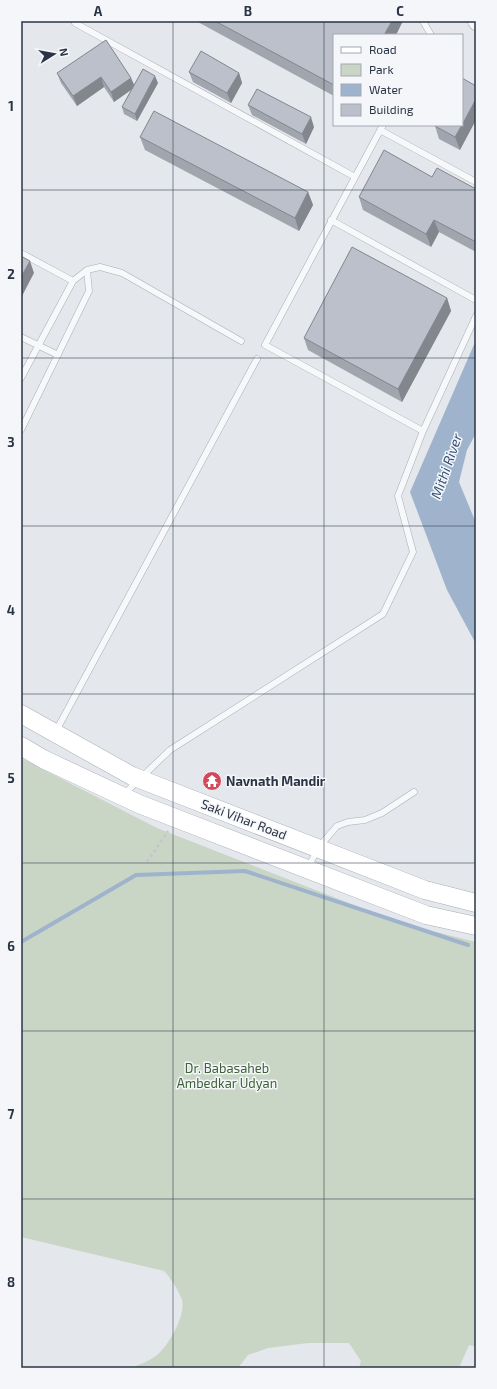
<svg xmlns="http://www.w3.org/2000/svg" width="497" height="1389" font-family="'Exo 2',sans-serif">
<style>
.green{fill:#c9d6c5}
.water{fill:#9fb4cc}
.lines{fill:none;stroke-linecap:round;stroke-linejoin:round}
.stream{stroke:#9fb4cc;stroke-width:4}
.lane-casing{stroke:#a9aeb7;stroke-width:7}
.street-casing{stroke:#a9aeb7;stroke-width:14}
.secondary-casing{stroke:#a9aeb7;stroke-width:19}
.path{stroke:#c2c5cb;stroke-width:2.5;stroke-dasharray:3 3;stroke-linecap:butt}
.lane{stroke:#f7f8fa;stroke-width:6}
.street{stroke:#f7f8fa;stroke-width:13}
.secondary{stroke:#fff;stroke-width:18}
.wall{fill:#a1a5ae}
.shaded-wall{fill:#83868d}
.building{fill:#bbc0ca;stroke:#83868d}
.grid{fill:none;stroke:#2b3445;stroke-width:1;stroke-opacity:0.55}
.labels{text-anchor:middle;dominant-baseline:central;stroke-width:3;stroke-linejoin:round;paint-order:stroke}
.poi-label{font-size:13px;font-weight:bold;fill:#2b3445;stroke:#f4f6f9;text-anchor:start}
.street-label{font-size:13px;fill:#2b3445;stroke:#f4f6f9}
.park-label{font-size:13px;fill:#3f6138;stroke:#f4f6f9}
.water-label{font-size:14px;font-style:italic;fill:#34527a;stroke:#f4f6f9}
.neatline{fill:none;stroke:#2b3445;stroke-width:1.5}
.grid-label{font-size:13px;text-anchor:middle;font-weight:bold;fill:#2b3445}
</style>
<rect width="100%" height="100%" fill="#e4e7ec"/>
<path class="green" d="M21,758L157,828L400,923L476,942V1347L469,1345L459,1368H359L361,1361L349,1343H308L268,1348L248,1355L238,1368H130C140,1365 149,1361 157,1355C169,1345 186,1315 182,1300C179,1291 170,1277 164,1271L21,1237Z"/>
<path class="water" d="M476,340V433L467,450L459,482L476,523V644L447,590L410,492Z"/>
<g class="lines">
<path class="stream" d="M21,942L136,875L245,871L468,945"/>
<g class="lane-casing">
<path id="lane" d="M423,21L431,35
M75,23L355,177
M383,125L265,345L423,431
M380,130L476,182
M331,220L476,300
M21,253L73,281
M87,270L100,267L122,273L241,341
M21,337L58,355
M21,378L73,281L87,270L89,291L21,430
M56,731L257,359
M123,795L170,750L383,614L413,552L398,496L423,431L476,316
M308,868L318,848L337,826L348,822L365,820L382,813L414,792"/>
</g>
<g class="street-casing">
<path id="street" d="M474,21L476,24"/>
</g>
<g class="secondary-casing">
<path id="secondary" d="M21,714L132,776L425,890L476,903
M21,746L43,759L139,804L426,915L476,926"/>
</g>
<path class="path" d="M147,862L168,831"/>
<use href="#lane" class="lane"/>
<use href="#street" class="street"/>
<use href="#secondary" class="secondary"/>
</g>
<path class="wall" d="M196,21H403L334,35V96Z
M189,72L239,73L242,83L231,103L193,82Z
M57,73L131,78L134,85L158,83L137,121L124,114L122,107L131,90L114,102L104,87L77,106L61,83Z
M248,105L314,127L306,144L252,115Z
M462,125L460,150L439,139L435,126Z
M140,137L308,192L313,205L299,231L145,150Z
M432,177L476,189V252L439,232L431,247L363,210L359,197Z
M447,298L451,311L402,402L308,350L304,338Z"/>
<path class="shaded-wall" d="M392,21H403L396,35H384Z
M239,73L242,83L231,103L227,93Z
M155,76L158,83L137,121L135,114Z
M101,77L104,87L77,106L73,96Z
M131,78L135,87L114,102L111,92Z
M476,99V120L460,150L455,137Z
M311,117L314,127L306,144L302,134Z
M308,192L313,205L299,231L295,218Z
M434,220L439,232L431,247L426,234Z
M30,261L34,273L21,298V277Z
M447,298L451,311L402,402L398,389Z"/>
<path class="building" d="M215,21H392L384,35H334V85Z
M106,40L131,78L111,92L101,77L73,96L57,73Z
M201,51L239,73L227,93L189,72Z
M143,69L155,76L135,114L122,107Z
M462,78L476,86V99L462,125Z
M257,89L311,117L302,134L248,105Z
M154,111L308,192L295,218L140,137Z
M435,125H462L455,137L435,126Z
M384,150L432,177L437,168L476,189V242L434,220L426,234L359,197Z
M352,247L447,298L398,389L304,338Z
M21,256L30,261L21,277Z"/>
<path class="grid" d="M173,21V1368M324,21V1368M21,190H476M21,358H476M21,526H476M21,694H476M21,863H476M21,1031H476M21,1199H476"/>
<defs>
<g id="temple-disc" transform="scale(1)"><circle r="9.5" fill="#d1495b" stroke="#f4f6f9"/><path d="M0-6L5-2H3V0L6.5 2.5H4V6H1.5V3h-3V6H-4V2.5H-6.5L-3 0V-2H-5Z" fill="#fff"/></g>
</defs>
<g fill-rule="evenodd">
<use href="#temple-disc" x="212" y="781"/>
</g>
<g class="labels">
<g class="poi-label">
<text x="226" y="781">Navnath Mandir</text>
</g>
<g class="street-label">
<text transform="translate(244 819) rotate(21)">Saki Vihar Road</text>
</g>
<g class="park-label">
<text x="227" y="1068">Dr. Babasaheb<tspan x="227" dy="15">Ambedkar Udyan</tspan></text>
</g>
<g class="water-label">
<text transform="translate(446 466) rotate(-71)">Mithi River</text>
</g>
</g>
<rect width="497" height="1389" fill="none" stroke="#f4f6f9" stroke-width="44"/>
<rect x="333" y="34" width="130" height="92" fill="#f4f6f9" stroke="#a4a8b1"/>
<rect x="341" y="47" width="20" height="6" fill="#ffffff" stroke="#a4a8b1"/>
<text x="369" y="54" font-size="12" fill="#2b3445">Road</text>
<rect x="341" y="64" width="20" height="12" fill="#c9d6c5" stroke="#a4a8b1"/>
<text x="369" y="74" font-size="12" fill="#2b3445">Park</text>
<rect x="341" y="84" width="20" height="12" fill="#9fb4cc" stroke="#a4a8b1"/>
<text x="369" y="94" font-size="12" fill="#2b3445">Water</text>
<rect x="341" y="104" width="20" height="12" fill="#bbc0ca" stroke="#a4a8b1"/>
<text x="369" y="114" font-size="12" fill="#2b3445">Building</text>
<g transform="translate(54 54) rotate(79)" stroke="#f4f6f9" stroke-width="3" paint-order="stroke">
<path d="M0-3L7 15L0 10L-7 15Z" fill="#2b3445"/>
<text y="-6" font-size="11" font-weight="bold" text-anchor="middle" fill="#2b3445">N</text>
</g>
<rect x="22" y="22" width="453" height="1345" class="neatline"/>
<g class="grid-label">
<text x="98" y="16">A</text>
<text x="248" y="16">B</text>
<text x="400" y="16">C</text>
<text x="11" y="111">1</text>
<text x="11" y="279">2</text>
<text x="11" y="447">3</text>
<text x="11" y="615">4</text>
<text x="11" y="783">5</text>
<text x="11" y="951">6</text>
<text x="11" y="1119">7</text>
<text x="11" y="1287">8</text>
</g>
</svg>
